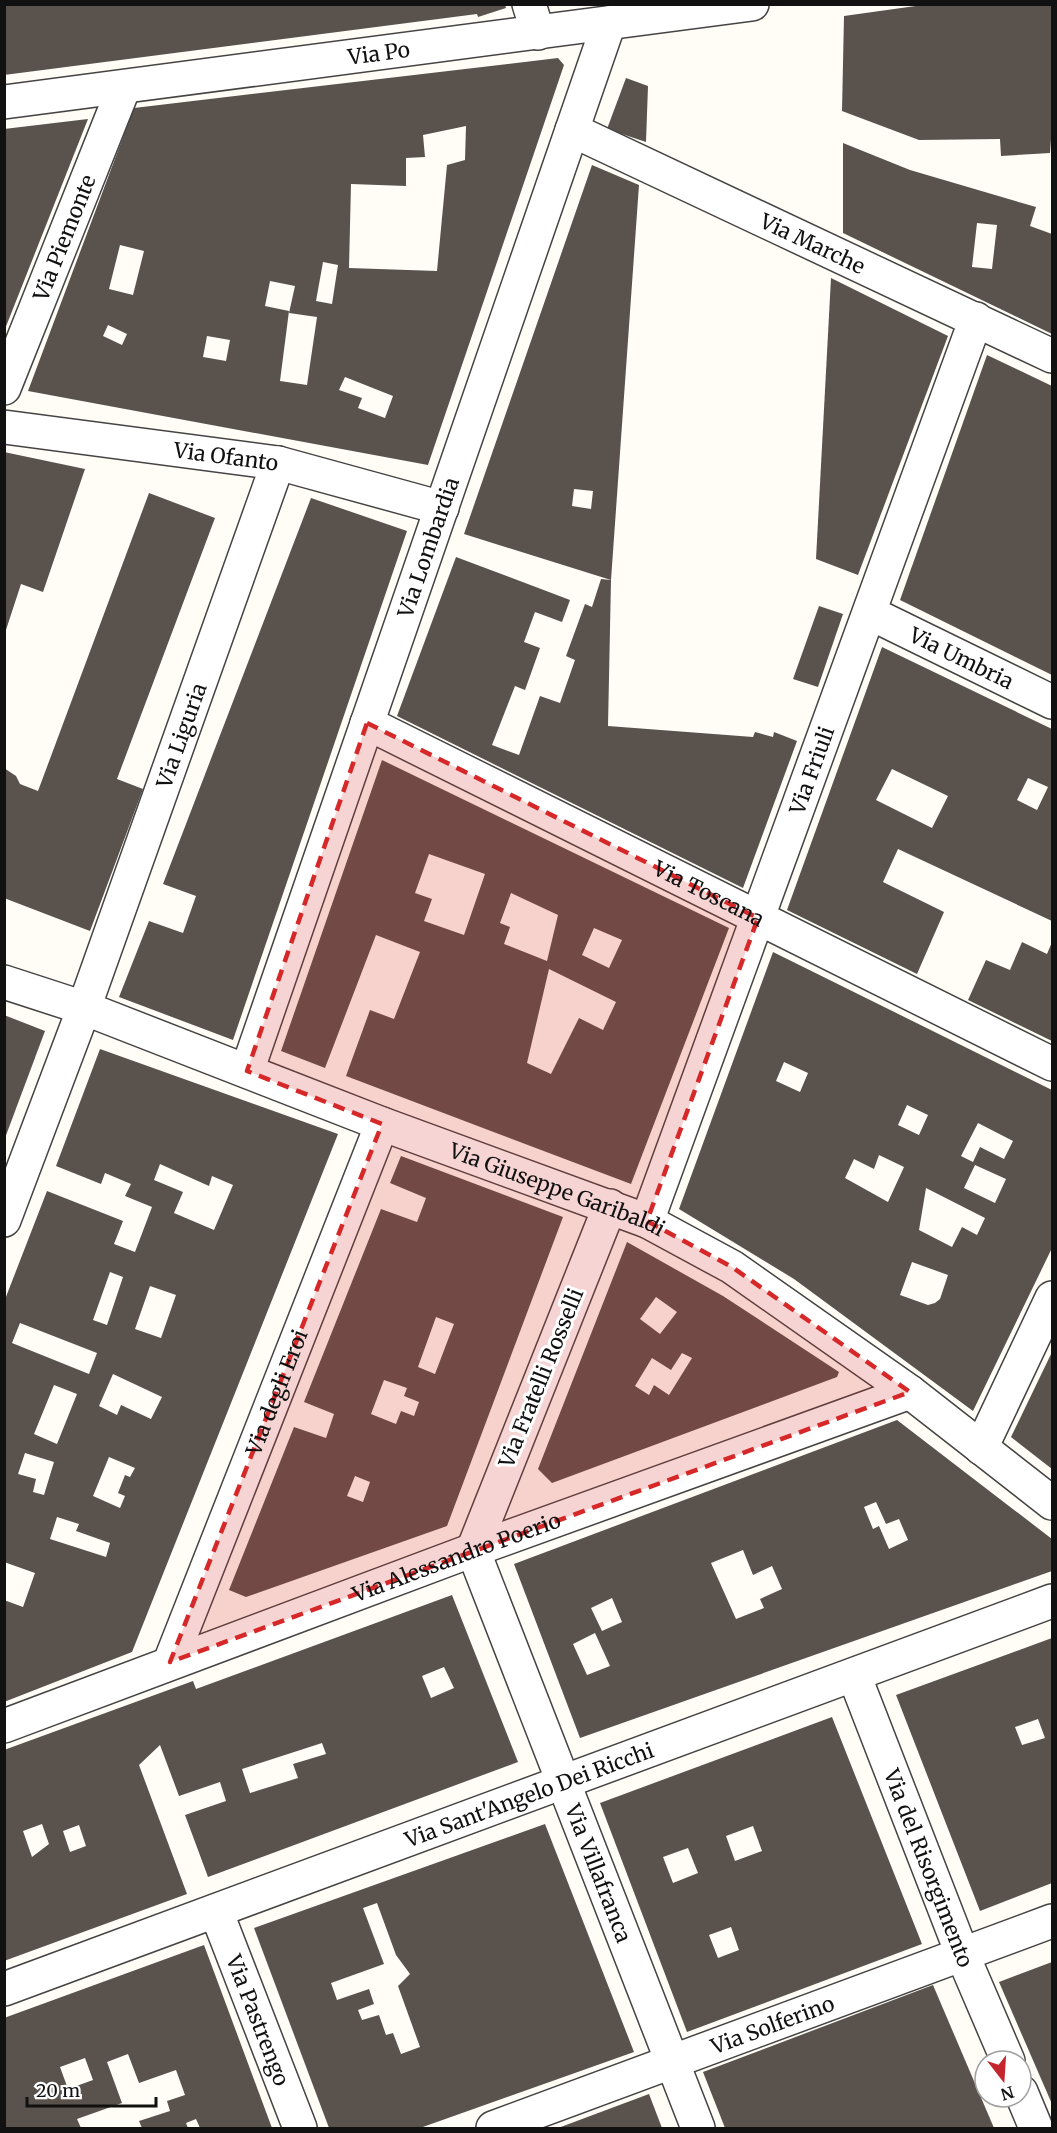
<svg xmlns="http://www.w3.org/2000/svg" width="1057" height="2133" viewBox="0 0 1057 2133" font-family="Merriweather,serif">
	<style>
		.building { fill: #5a524d; fill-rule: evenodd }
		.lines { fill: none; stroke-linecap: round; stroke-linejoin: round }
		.street-casing { stroke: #444; stroke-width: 36 }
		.street { stroke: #fff; stroke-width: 33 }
		.marked { fill: #d62828; fill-opacity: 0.2; stroke: #d62828; stroke-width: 4.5; stroke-dasharray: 12 8; stroke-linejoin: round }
		.labels { text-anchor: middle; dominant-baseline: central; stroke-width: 6; stroke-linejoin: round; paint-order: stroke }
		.street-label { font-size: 21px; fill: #111; stroke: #fff }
	</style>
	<rect width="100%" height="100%" fill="#fffdf5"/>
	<!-- building -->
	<g class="building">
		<path d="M4,4h501l1,4 -28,9 -1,-3 -473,61z"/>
		<path d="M930,4h122v121l-2,28 -49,3 -1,-17 -81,1 -77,-29 2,-95z"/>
		<path d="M558,58l6,7 -136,400 -400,-74 106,-283zM466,126l-1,34 -18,5 -10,106 -88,-3 2,-84 55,2v-28l19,-1 -2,-22zM120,245l24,6 -11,44 -24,-6zM323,262l15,3 -6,39 -16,-3zM270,281l25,5 -6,27 28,4 -10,68 -27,-4 9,-70 -24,-5zM108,325l19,9 -5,11 -19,-9zM207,336l23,4 -4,21 -23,-4zM345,377l48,19 -8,22 -27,-10 4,-10 -23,-8z"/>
		<path d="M626,78l22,8 -2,56 -39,-13z"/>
		<path d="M88,119l-83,210h-1v-200z"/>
		<path d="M843,143l67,27 126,37 -6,19 22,8v100l-209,-101zM977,223l20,2 -5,44 -20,-2z"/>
		<path d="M592,165l47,20 -28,395 -147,-46zM574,489l19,2 -2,18 -19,-3z"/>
		<path d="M831,278l117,58 -90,239 -42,-16z"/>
		<path d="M987,355l65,31v289l-152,-75z"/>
		<path d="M4,452l81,17 -42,123 -22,-8 -16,49z"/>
		<path d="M149,493l66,25 -98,261 26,10 -53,142 -86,-33v-130l12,8 4,8 18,7z"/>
		<path d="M311,498l96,33 -174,509 -114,-43 30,-76 34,12 13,-37 -33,-12z"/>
		<path d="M456,557l114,43 -8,22 -27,-10 -11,30 16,6 -15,42 -10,-4 -23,59 27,10 21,-59 20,7 15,-43 -9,-4 19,-52 7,3 9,-28 10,1 -3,146 145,11 2,-5 18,5 1,-5 23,9 -54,147 -346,-172z"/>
		<path d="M819,606l24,8 -25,73 -25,-8z"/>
		<path d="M882,647l170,82v192l-154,-72 -15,33 61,30 -27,62 -130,-64zM892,769l56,27 -16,32 -56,-28zM1028,778l20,9 -11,23 -20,-10z"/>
		<path d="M382,760l347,168 -98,256 -285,-108 24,-66 24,9 26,-67 -44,-17 -51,133 -44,-17zM429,854l56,20 -21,61 -40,-14 8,-22 -17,-6zM511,893l47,22 -11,46 -43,-17 6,-17 -10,-4zM594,928l28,12 -13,28 -27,-13zM549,969l67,33 -13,28 -24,-12 -28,56 -24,-11z"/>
		<path d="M1022,942l25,12 5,-12v99l-84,-41 18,-40 24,10z"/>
		<path d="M773,952l279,138v158l-79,163 -179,-132 -115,-70zM784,1062l24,11 -8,19 -24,-11zM907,1105l21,10 -9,20 -21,-10zM978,1123l35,18 -9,18 -24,-12 -7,15 -12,-6zM879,1155l25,12 -16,35 -43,-24 9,-19 20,10zM975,1165l31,14 -11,24 -31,-15zM926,1188l59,30 -8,17 -15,-8 -10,20 -33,-17zM912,1262l36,13 -8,24 -5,4 -7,2 -28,-10z"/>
		<path d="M4,1015l41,16 -40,107h-1z"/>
		<path d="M100,1049l238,85 -206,518 -128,50v-102l19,7 12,-34 -31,-11v-260l43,-111 76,30 -9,23 21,8 17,-45 -27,-11 6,-12 -26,-11 -4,11 -45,-18zM160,1164l49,22 3,-10 21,9 -19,45 -40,-17 9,-21 -29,-12zM110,1272l13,5 -16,48 -14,-5zM150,1286l26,9 -15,43 -26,-9zM20,1323l77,30 -8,21 -77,-31zM113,1374l49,23 -11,22 -30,-14 -4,10 -18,-9zM54,1385l23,9 -20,50 -23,-10zM25,1453l29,9 -10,33 -11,-3 3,-13 -18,-5zM109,1457l26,11 -5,9 -5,-2 -7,18 7,3 -5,12 -27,-12zM57,1517l22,7 -3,7 34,12 -4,14 -56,-18z"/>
		<path d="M401,1156l162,61 -116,309 -201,71 -17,-7 65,-163 32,11 8,-24 -30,-12 77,-193 36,13 9,-24 -36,-15zM436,1317l18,7 -19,50 -17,-7zM384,1380l23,8 -3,8 15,6 -5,14 -13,-5 -5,13 -25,-10zM355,1476l15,6 -7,20 -16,-6z"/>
		<path d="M627,1242l96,54 116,76 -2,5 -285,106 -14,-14zM656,1297l21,15 -17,22 -20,-15zM682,1353l10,5 -23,37 -15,-10 -5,10 -14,-9 17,-28 19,12z"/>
		<path d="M1052,1352v117l-41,-32z"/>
		<path d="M897,1420l155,119v32l-472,167 -66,-174zM876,1502l10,22 13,-5 9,21 -19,9 -10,-23 -6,3 -9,-22zM743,1550l10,25 19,-9 10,23 -22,10 4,9 -28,11 -25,-56zM612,1598l10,24 -20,9 -11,-23zM595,1633l15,33 -23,9 -14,-31z"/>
		<path d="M452,1595l66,167 -310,115 -23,-62 41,-14 -6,-19 -41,14 -19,-51 -21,20 48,129 -183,67v-211l189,-69 3,8zM444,1667l10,21 -23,10 -9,-22zM322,1743l4,11 -33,10 5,14 -48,15 -8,-24zM42,1824l7,20 -17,13 -9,-26zM79,1825l7,21 -16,6 -7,-21z"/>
		<path d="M1052,1638v245l-72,28 -84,-216zM1038,1719l7,19 -23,7 -7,-18z"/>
		<path d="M832,1717l90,227 -235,88 -87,-229zM753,1826l9,25 -27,10 -9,-25zM688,1848l10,25 -25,10 -10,-26zM731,1927l8,23 -21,8 -9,-23z"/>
		<path d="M545,1824l89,228 -214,76h-91l-75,-200zM377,1903l19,52 14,19 -12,12 22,61 -19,7 -8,-21 -7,2 -7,-20 -17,5 -4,-10 16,-6 -5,-15 -32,11 -6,-17 53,-19 -21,-56z"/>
		<path d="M204,1945l68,183h-72l-4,-9 -10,4 2,5h-46l-3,-7 31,-10 -3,-10 18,-6 -9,-25 -37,13 -11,-29 -21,8 15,41 -45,16 4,9h-77v-110zM85,2058l8,22 -25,9 -8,-22z"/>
		<path d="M1052,1962v142l-53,-122z"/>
		<path d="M933,1985l61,143h-269l-22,-56z"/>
		<path d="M649,2094l13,34h-104z"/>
	</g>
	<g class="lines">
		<!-- street casing -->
		<g class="street-casing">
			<g id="street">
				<path d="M529,4l9,29"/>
				<path id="s1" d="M4,102l748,-98"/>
				<path id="s2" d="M572,130l480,226"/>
				<path id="s3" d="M4,388l120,-301"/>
				<path id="s4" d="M4,427l274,36 164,45"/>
				<path id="s5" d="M870,613l182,89"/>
				<path id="s6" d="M367,723l685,341"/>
				<path id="s7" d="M4,982l80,26 298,116 265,97 85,46 178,125 142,111"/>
				<path id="s8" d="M247,1071l362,-1048"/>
				<path id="s9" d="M610,1206l-137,344 225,578"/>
				<path id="s10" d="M4,1220l80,-212 194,-545"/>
				<path id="s11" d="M647,1221l329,-902"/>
				<path d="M981,1448l71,-150"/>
				<path id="s12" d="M170,1662l212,-538"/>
				<path id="s13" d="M854,1675l109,281 45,105"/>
				<path id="s14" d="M4,1726l469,-176 437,-158"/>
				<path id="s15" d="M216,1911l84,217"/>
				<path id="s16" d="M4,1989l1048,-388"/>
				<path d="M1021,2092l15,36"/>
				<path id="s17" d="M493,2128l559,-207"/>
			</g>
		</g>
		<!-- street -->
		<use href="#street" class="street"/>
	</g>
	<!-- marked area -->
	<path class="marked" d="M367,723l391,195 -111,303 85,46 178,125 -740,270 212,-538 -135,-53z"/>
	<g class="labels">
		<!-- street labels -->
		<g class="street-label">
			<text stroke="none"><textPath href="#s1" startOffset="378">Via Po</textPath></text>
			<text stroke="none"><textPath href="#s3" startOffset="162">Via Piemonte</textPath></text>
			<text stroke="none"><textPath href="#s2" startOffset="266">Via Marche</textPath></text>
			<text stroke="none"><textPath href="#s4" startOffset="224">Via Ofanto</textPath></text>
			<text stroke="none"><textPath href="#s8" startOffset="554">Via Lombardia</textPath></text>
			<text stroke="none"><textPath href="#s5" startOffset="102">Via Umbria</textPath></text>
			<text stroke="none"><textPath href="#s10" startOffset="516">Via Liguria</textPath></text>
			<text stroke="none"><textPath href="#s11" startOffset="480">Via Friuli</textPath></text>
			<text stroke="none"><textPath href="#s6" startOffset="382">Via Toscana</textPath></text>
			<text stroke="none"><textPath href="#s7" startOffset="591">Via Giuseppe Garibaldi</textPath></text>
			<text transform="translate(541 1378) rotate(-68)">Via Fratelli Rosselli</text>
			<text stroke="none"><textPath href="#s12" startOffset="290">Via degli Eroi</textPath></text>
			<text stroke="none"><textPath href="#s14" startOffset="483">Via Alessandro Poerio</textPath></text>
			<text stroke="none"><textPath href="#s16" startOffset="560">Via Sant'Angelo Dei Ricchi</textPath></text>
			<text stroke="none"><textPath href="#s13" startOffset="207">Via del Risorgimento</textPath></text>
			<text stroke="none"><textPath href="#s9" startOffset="717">Via Villafranca</textPath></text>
			<text stroke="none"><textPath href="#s15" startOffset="117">Via Pastrengo</textPath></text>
			<text stroke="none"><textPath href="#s17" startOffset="298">Via Solferino</textPath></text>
		</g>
	</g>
	<!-- border -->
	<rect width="1057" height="2133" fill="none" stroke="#111111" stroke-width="12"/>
	<!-- north arrow -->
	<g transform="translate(1003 2079) rotate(163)"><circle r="28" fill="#ffffff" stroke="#a0a0a0" stroke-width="1.5"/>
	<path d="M0-4.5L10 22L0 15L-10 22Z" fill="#c4262e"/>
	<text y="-9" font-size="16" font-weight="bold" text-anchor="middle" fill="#111111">N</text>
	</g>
	<!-- scale -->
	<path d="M27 2097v9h129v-9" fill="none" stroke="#111111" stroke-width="3"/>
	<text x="36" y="2097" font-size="18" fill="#111111" stroke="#ffffff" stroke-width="4.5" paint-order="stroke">20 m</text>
</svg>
